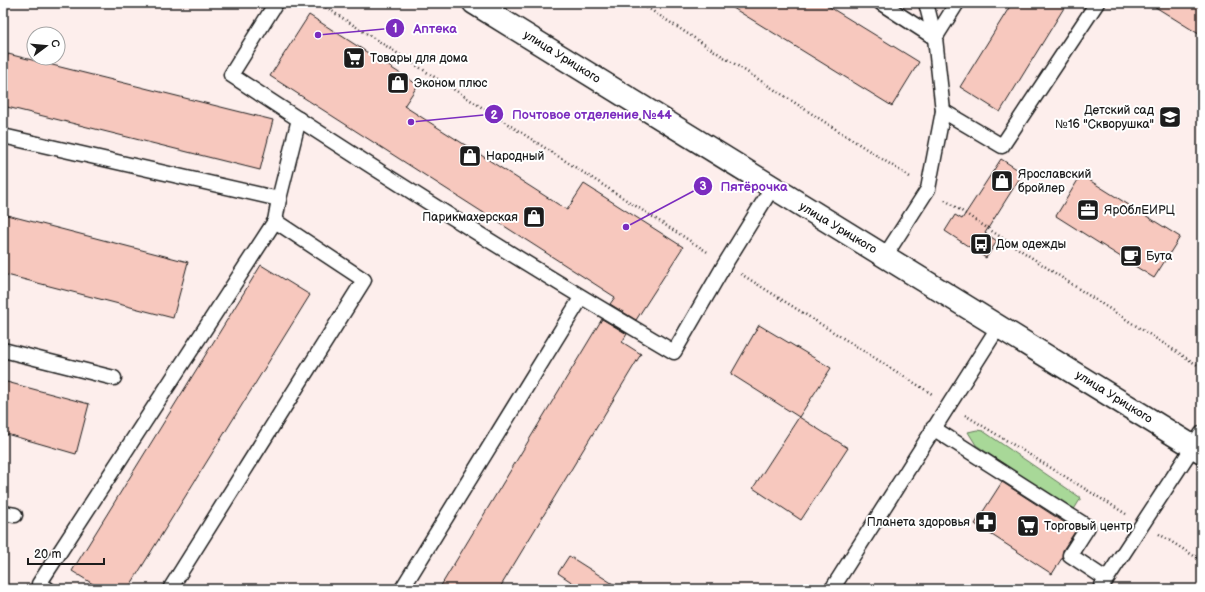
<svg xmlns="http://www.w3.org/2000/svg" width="1205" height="592" viewBox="0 0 1205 592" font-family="'Balsamiq Sans',sans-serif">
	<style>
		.green { fill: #a8d898; stroke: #627a5a }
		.building { fill: #f7c8be; stroke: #1c1c1c }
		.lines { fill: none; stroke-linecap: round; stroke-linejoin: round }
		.service-casing { stroke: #1c1c1c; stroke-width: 17 }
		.tertiary-casing { stroke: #1c1c1c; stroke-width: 25 }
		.path { stroke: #1c1c1c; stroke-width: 2.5; stroke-dasharray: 1 3; stroke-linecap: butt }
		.service { stroke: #fff; stroke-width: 14 }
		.tertiary { stroke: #fff; stroke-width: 22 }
		.labels { text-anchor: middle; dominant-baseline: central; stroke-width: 4; stroke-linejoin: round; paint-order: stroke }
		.street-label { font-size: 12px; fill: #1c1c1c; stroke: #fff }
		.poi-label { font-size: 12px; fill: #1c1c1c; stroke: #fff; text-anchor: start }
		.leader { fill: none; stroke: #7b2cbf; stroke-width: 1.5 }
		.callout-dot { fill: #7b2cbf; stroke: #fff; stroke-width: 1.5 }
		.mark-label { font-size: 12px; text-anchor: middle; font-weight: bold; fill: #fff }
		.callout-label { font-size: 13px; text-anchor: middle; font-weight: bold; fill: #7b2cbf; stroke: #fff; stroke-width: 4; stroke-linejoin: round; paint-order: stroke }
	</style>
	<rect width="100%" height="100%" fill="#fdeeec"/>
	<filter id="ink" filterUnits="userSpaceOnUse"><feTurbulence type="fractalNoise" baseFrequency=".025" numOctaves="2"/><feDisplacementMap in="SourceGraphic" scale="8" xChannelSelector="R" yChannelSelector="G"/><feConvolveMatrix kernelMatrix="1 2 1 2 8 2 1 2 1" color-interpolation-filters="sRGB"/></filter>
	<g filter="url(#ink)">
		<!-- green -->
		<path class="green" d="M977,430l6,1 98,67 -8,13 -97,-66 -8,-13z"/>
		<!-- building -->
		<g class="building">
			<path d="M725,3h98l96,59 -27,44z"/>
			<path d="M1012,3h55l-67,109 -40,-25z"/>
			<path d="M1149,3h53v33z"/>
			<path d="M309,15l109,70 -14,21 163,104 17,-26 99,63 -47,73 -26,-16 5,-7 -345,-221z"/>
			<path d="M8,54l265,66 -13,50 -257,-64v-34z"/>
			<path d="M1001,159l22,14 -38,60 12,8 -11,17 -41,-27 10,-16 7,4z"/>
			<path d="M1081,175l99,62 -26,41 -98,-62z"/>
			<path d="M3,214l185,48 -15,56 -170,-44z"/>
			<path d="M261,265l49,30 -182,294h-27l-29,-18z"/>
			<path d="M602,319l25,15 -5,8 19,12 -142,235h-60z"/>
			<path d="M759,325l72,43 -32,49 -68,-43z"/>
			<path d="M3,381l86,23 -13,50 -73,-21z"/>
			<path d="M799,417l49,31 -47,72 -48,-32z"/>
			<path d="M1002,482l74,48 -13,20 -1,8 -10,16 -77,-50z"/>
			<path d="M569,556l52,33h-39l-24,-16z"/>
		</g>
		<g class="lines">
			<!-- service casing -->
			<g class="service-casing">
				<g id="service">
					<path d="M276,3l-45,72c146,96 293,189 443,277l51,-88 47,-76"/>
					<path d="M881,3l54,35 -9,-35"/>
					<path d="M943,111l59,35 95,-143"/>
					<path d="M3,136l276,63 20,-80"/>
					<path d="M885,256l43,-67 15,-78 -8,-73 22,-35"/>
					<path d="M3,350l111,28"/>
					<path d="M933,428l155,99 -18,28 36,24"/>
					<path d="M3,513l12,2"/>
					<path d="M48,589l-9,-5 236,-363"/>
					<path d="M170,589l194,-309 -89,-59 4,-22"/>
					<path d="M402,589l179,-291"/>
					<path d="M832,589l167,-263"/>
					<path d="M1100,589l102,-156"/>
				</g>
			</g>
			<!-- tertiary casing -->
			<g class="tertiary-casing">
				<path id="tertiary" d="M474,3l728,449"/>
			</g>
			<!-- path -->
			<g class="path">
				<path d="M319,3l390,250"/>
				<path d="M640,3l270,174"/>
				<path d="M945,200l143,95 114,73"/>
				<path d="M741,274l191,120"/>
				<path d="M965,415l161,99"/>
				<path d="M1159,534l43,27"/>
			</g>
			<!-- service -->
			<use href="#service" class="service"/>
			<!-- tertiary -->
			<use href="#tertiary" class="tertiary"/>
		</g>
	</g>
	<!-- icons -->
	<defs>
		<g id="supermarket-square" transform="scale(1.15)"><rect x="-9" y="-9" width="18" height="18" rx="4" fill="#1c1c1c" stroke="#fff"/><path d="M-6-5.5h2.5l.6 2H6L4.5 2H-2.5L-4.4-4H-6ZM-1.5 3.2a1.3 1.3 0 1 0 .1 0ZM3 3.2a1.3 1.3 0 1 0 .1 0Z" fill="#fff"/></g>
		<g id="shop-square" transform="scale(1.15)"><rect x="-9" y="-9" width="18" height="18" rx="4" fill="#1c1c1c" stroke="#fff"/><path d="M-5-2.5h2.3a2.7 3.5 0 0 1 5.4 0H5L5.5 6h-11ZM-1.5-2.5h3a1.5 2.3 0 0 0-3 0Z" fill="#fff"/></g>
		<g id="school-square" transform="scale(1.15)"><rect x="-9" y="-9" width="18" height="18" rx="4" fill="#1c1c1c" stroke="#fff"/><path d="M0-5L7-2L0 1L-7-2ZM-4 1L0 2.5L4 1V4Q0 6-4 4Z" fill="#fff"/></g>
		<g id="office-square" transform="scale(1.15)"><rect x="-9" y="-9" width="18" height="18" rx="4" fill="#1c1c1c" stroke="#fff"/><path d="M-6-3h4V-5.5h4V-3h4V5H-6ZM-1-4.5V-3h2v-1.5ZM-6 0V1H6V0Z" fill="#fff"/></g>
		<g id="bus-square" transform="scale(1.15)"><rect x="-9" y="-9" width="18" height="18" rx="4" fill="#1c1c1c" stroke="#fff"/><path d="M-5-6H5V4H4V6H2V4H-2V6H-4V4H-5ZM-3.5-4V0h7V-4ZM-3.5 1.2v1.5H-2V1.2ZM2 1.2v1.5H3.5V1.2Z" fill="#fff"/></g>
		<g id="cafe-square" transform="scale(1.15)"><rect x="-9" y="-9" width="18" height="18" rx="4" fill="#1c1c1c" stroke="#fff"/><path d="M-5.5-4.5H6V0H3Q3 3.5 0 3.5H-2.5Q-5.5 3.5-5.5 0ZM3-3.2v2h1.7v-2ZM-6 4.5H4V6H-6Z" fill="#fff"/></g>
		<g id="pharmacy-square" transform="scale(1.15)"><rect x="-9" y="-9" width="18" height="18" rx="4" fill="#1c1c1c" stroke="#fff"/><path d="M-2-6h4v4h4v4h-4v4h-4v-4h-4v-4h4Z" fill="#fff"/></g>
	</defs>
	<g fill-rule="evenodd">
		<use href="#supermarket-square" x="354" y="58"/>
		<use href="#shop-square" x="398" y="83"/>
		<use href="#school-square" x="1170" y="117"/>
		<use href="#shop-square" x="470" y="156"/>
		<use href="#shop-square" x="1002" y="181"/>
		<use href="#office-square" x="1088" y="210"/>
		<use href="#shop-square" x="534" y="217"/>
		<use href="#bus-square" x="981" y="244"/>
		<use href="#cafe-square" x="1131" y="256"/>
		<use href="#pharmacy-square" x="986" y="522"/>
		<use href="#supermarket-square" x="1028" y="526"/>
	</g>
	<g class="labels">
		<!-- street labels -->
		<g class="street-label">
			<text transform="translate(562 57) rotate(32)">улица Урицкого</text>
			<text transform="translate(838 228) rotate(31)">улица Урицкого</text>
			<text transform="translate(1114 397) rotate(32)">улица Урицкого</text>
		</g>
		<!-- poi labels -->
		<g class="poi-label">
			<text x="370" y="58">Товары для дома</text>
			<text x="414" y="83">Эконом плюс</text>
			<text x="1154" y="110" text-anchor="end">Детский сад<tspan x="1154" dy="14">№16 "Скворушка"</tspan></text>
			<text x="486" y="156">Народный</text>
			<text x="1018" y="174">Ярославский<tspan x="1018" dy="14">бройлер</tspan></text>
			<text x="1104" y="210">ЯрОблЕИРЦ</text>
			<text x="518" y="217" text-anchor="end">Парикмахерская</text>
			<text x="996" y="244">Дом одежды</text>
			<text x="1146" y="256">Бута</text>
			<text x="970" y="522" text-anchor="end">Планета здоровья</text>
			<text x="1044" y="526">Торговый центр</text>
		</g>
	</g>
	<!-- callouts -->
	<path class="leader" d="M318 35L395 28M411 122L494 114M626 227L703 186"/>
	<g class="callout-dot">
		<circle cx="318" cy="35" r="4"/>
		<circle cx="411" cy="122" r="4"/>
		<circle cx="626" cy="227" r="4"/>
		<circle cx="395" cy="28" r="10"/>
		<circle cx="494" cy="114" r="10"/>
		<circle cx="703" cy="186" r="10"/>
	</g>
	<g class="mark-label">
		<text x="395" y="32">1</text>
		<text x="494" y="119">2</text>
		<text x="703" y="190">3</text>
	</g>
	<g class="callout-label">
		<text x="435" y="33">Аптека</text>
		<text x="592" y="119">Почтовое отделение №44</text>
		<text x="754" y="191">Пятёрочка</text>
	</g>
	<!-- margin -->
	<rect width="1205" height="592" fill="none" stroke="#fff" stroke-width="16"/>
	<rect x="8" y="8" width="1189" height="576" fill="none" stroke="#1c1c1c" stroke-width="1.5" filter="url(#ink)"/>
	<!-- north arrow -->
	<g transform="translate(46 46) rotate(74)"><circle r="19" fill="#ffffff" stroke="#a4a4a4"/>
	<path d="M0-3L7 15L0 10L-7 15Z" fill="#1c1c1c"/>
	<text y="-6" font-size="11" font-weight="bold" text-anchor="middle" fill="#1c1c1c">С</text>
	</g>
	<!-- scale -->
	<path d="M28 558v6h76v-6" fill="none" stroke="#1c1c1c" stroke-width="2"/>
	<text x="34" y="558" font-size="12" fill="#1c1c1c" stroke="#ffffff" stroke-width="3" paint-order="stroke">20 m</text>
</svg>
